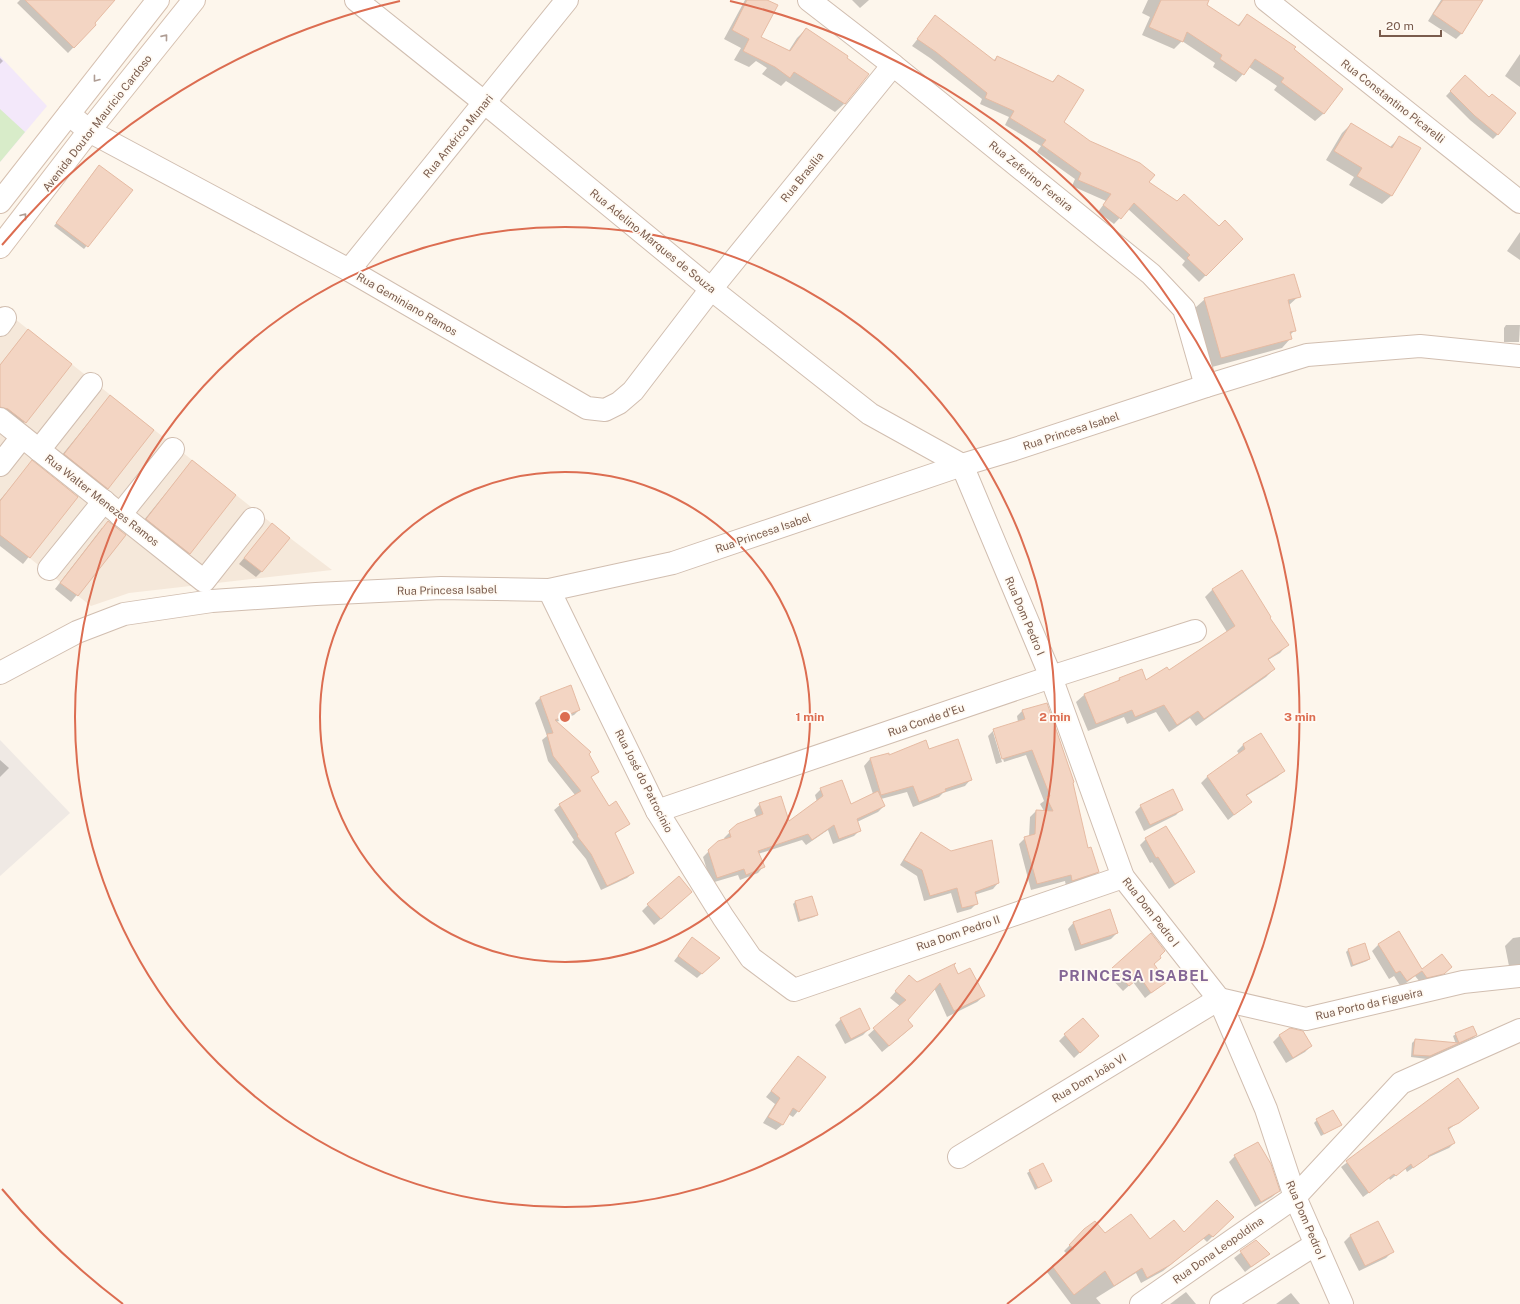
<svg xmlns="http://www.w3.org/2000/svg" width="1520" height="1304" viewBox="0 0 1520 1304" font-family="'Public Sans',sans-serif">
	<style>
		.residential { fill: #f5e8da }
		.industrial { fill: #efe9e4 }
		.education { fill: #f3e8fa }
		.green { fill: #d8ecc9 }
		.shadow { fill: #0003 }
		.building { fill: #f3d5c3; stroke: #e6bba3 }
		.lines { fill: none; stroke-linecap: round; stroke-linejoin: round }
		.street-casing { stroke: #d1beb0; stroke-width: 24 }
		.secondary-casing { stroke: #d6c0b0; stroke-width: 24 }
		.street { stroke: #fff; stroke-width: 22 }
		.secondary { stroke: #fff; stroke-width: 22 }
		.oneway { stroke: #af9d94 }
		.ring { fill: none; stroke: #dc6d51; stroke-width: 2 }
		.labels { text-anchor: middle; dominant-baseline: central; stroke-width: 3.5; stroke-linejoin: round; paint-order: stroke }
		.street-label { font-size: 11px; fill: #7a5c4d; stroke: #fffaf3 }
		.district-label { font-size: 15px; font-weight: bold; letter-spacing: 1px; fill: #846695; stroke: #fffaf3 }
		.centre { fill: #dc6d51; stroke: #fffaf3; stroke-width: 2 }
		.ring-label { font-size: 12px; text-anchor: middle; font-weight: bold; fill: #dc6d51; stroke: #fffaf3; stroke-width: 3.5; stroke-linejoin: round; paint-order: stroke }
	</style>
	<rect width="100%" height="100%" fill="#fdf6ec"/>
	<!-- residential -->
	<path class="residential" d="M0,307l290,231 42,32 -203,23 -38,13 -91,-71z"/>
	<!-- industrial -->
	<path class="industrial" d="M0,740l70,73 -70,63z"/>
	<!-- education -->
	<path class="education" d="M0,56l47,50 -47,56z"/>
	<!-- green -->
	<path class="green" d="M0,109l25,23 -25,30z"/>
	<!-- shadow -->
	<g class="shadow">
		<path d="M20,0h93l-20,24 2,1 -27,28 -51,-50z"/>
		<path d="M745,0h20l-5,37 28,15 9,-14 9,-9 38,75 -9,8 -49,-31 -5,5 -19,-12 5,-6 -11,-7 -7,6 -15,-7 7,-12 -17,-9z"/>
		<path d="M852,0h17l-9,8z"/>
		<path d="M1148,0h60l-2,6 31,20 10,-10 95,73 -19,25 -8,7 -41,-31 3,-4 -28,-19 -13,15 -23,-15 2,-4 -33,-22 -8,8 -32,-14 8,-18 -8,-4z"/>
		<path d="M1441,0h41l-20,33 -6,6 -28,-18z"/>
		<path d="M935,17l58,44 4,-4 54,26 7,-7 5,47 114,79 65,37 -43,43 -17,-17 3,-4 -57,-52 -14,15 -16,-12 8,-11 -34,-15 3,-7 -38,-27 4,-6 -36,-21 4,-8 -29,-13 2,-5 -52,-41 -18,-12z"/>
		<path d="M1520,54v33l-15,-11z"/>
		<path d="M0,58l3,3 -3,3z"/>
		<path d="M1460,81l29,17 9,36 -5,5 -23,-19 -24,-24z"/>
		<path d="M1351,124l38,24 11,-11 20,12 -29,47 -9,8 -33,-19 5,-8 -28,-17 16,-27z"/>
		<path d="M96,169l36,21 -48,59 -30,-23z"/>
		<path d="M1520,232v28l-13,-9z"/>
		<path d="M1299,296l-11,10 7,24 -5,5 1,3 -9,10 -70,19 -17,-59 10,-9z"/>
		<path d="M1506,325h14l-1,17h-15v-14z"/>
		<path d="M22,337l48,28 -51,64 -19,-15v-49z"/>
		<path d="M110,396l-3,92 -6,6 -43,-34z"/>
		<path d="M192,461l-3,92 -6,6 -43,-34z"/>
		<path d="M32,462l45,35 -54,67 -23,-18v-46z"/>
		<path d="M272,525l-10,46 -6,6 -17,-13z"/>
		<path d="M102,528l23,8 -54,66 -16,-13z"/>
		<path d="M1213,589l74,56 -7,8 -12,7 6,9 -8,8 -70,49 -6,-8 -21,14 -13,-20 -29,12 -3,-7 -36,14 -12,-29 8,-7 33,-13 2,-3 22,-9 5,12 23,-10 58,-40 -22,-35z"/>
		<path d="M570,687l9,23 -5,5 -18,7 31,32 11,17 -8,7 19,29 20,17 -15,10 19,39 -6,5 -26,12 -15,-31 -14,-17 2,-2 -20,-30 6,-5 15,-10 -27,-34 -6,-21 5,-4 -12,-33 5,-5z"/>
		<path d="M1023,710l49,73 15,67 11,22 -6,6 -26,8 -1,-5 -34,9 -12,-46 6,-6 4,-1 1,-20 6,-6h8l-4,-7 4,-3 -18,-46 -22,7 -9,-30h-2l9,30 -6,2 -8,-28 6,-6 24,-8 -1,-6z"/>
		<path d="M1261,734l23,37 -7,6 -31,19 4,6 -22,18 -27,-37 6,-6 32,-23 -2,-3 6,-6z"/>
		<path d="M929,750l42,29 -6,7 -22,7 -4,4 -26,10 -6,-15 -26,7 3,7 -6,6 -21,10 3,8 -6,6 -21,8 -5,-14 -22,15 -4,-5 -44,14 5,13 -5,6 -18,7 -2,-5 -27,8 -8,-26 6,-6 16,-11 -1,-2 6,-6 27,-14 -3,-8 6,-6 29,18 28,-20 -2,-7 6,-6 29,16 23,-11 -9,-28 6,-7 18,-5v2z"/>
		<path d="M0,760l9,8 -9,9z"/>
		<path d="M1141,806l41,3 -6,6 -32,16 -9,-19z"/>
		<path d="M921,833l77,50 -5,6 -19,6 3,8 -6,6 -14,4 -6,-20 -27,8 -7,-25 -17,-11 16,-26z"/>
		<path d="M1146,839l48,32 -7,6 -18,12 -17,-27 -2,1 -10,-18z"/>
		<path d="M685,898l-31,27 -12,-14 6,-6z"/>
		<path d="M795,902l22,13 -3,2 -16,5 -5,-18z"/>
		<path d="M1074,922l43,11 -6,6 -36,12 -7,-22z"/>
		<path d="M1399,933l23,37 29,-3 -14,12 -16,4 -6,-7 -14,11 -7,-11 -5,3 -17,-28 6,-6z"/>
		<path d="M1520,937v35l-10,-1 -5,-25 8,-8z"/>
		<path d="M692,938l22,24 -17,16 -23,-17z"/>
		<path d="M1348,950l21,9 -2,2 -16,6 -5,-15z"/>
		<path d="M1153,964l12,18 -20,16 -12,-16 -10,9 -16,-17 6,-6z"/>
		<path d="M958,975l26,21 -7,6 -30,15 -13,-29 -27,32 -1,12 -24,20 -14,-17 32,-29 -10,-8 19,-22 8,7z"/>
		<path d="M841,1019l28,10 -6,6 -18,9 -10,-19z"/>
		<path d="M1291,1029l20,17 -6,6 -19,11 -13,-21 6,-6z"/>
		<path d="M1456,1034l20,1 -3,3 -46,21 -16,-2 1,-14 3,-3 41,4 -3,-8z"/>
		<path d="M1065,1035l26,7 -17,16 -15,-17z"/>
		<path d="M798,1058v53l-5,6 -5,-3 -6,11 -6,5 -13,-7 12,-19 -9,-7z"/>
		<path d="M1458,1079l20,29 -30,22 6,13 -5,5 -22,10 -20,14 -2,-4 -15,12 -1,-2 -26,19 -22,-30z"/>
		<path d="M1317,1120l23,5 -19,11 -7,-13z"/>
		<path d="M1235,1156l44,35 -7,6 -17,10 -26,-45z"/>
		<path d="M1030,1171l20,10 -15,9 -8,-17z"/>
		<path d="M1232,1217l-25,25 -4,-4 -40,33 -22,12 -5,-10 -40,25 5,6h-30l-24,-32 21,-17 -4,-4 21,-21 20,4 44,7 35,-7z"/>
		<path d="M1350,1236l42,16 -6,6 -27,13 -15,-29z"/>
		<path d="M1256,1241l12,13 -23,18 -11,-14z"/>
		<path d="M1186,1292l10,12h-26z"/>
		<path d="M1291,1293l9,11h-24z"/>
	</g>
	<!-- building -->
	<g class="building">
		<path d="M25,0h90l-20,23 1,2 -22,23z"/>
		<path d="M747,0h20l11,5 -17,32 29,14 16,-23 42,28 -1,2 22,16 -24,30 -51,-32 -4,6 -15,-11 -32,-16 6,-12 -17,-9z"/>
		<path d="M1161,0h48l-2,5 32,21 8,-12 49,33 -2,2 49,40 -19,25 -43,-32 3,-4 -29,-19 -11,16 -24,-16 2,-4 -35,-23 -4,10 -34,-15z"/>
		<path d="M1443,0h40l-21,34 -29,-20z"/>
		<path d="M935,15l60,46 2,-5 56,26 5,-7 26,15 -20,32 26,19 50,22 15,12 -6,7 28,19 7,-7 35,32 6,-6 18,19 -37,37 -19,-18 3,-3 -56,-52 -13,16 -18,-14 8,-11 -33,-14 3,-7 -39,-28 4,-5 -36,-22 4,-7 -29,-13 2,-5 -51,-41 -19,-13z"/>
		<path d="M1465,75l24,22 3,-3 24,19 -18,22 -23,-19 -25,-25z"/>
		<path d="M1351,123l41,25 7,-12 22,12 -29,48 -35,-20 5,-8 -28,-17z"/>
		<path d="M99,165l34,25 -45,57 -32,-24z"/>
		<path d="M1294,274l7,23 -13,3 8,31 -6,1 2,7 -71,19 -17,-60z"/>
		<path d="M28,329l44,35 -46,59 -18,-14 -8,-2v-42z"/>
		<path d="M110,395l44,35 -46,59 -44,-35z"/>
		<path d="M32,460l46,37 -48,61 -30,-23v-34z"/>
		<path d="M192,460l44,35 -46,59 -44,-35z"/>
		<path d="M108,521l18,14 -48,61 -18,-13z"/>
		<path d="M272,523l18,15 -28,34 -18,-14z"/>
		<path d="M1242,570l29,47 -1,1 19,27 -21,14 7,10 -71,50 -6,-8 -21,14 -13,-20 -29,12 -3,-7 -36,14 -12,-30 36,-14 -1,-2 23,-9 4,11 21,-13 2,3 66,-44 -23,-37z"/>
		<path d="M571,685l9,25 -25,10 36,32 -2,2 10,18 -8,5 18,29 7,-5 14,23 -15,9 19,40 -27,13 -16,-32 -14,-18 1,-1 -19,-31 22,-13 -28,-35 -6,-22 6,-1 -13,-36z"/>
		<path d="M1047,703l27,79 -1,1 15,65 3,-1 8,25 -27,9 -1,-6 -34,9 -13,-47 11,-3 1,-24 17,1 -7,-14 4,-1 -18,-46 -30,9 -9,-30 32,-10 -3,-9z"/>
		<path d="M1261,733l24,38 -39,24 6,7 -18,13 -27,-39 38,-27 -2,-5z"/>
		<path d="M958,739l14,41 -27,9 1,2 -27,11 -6,-16 -32,9 -11,-37 19,-5v2l37,-15 3,9z"/>
		<path d="M842,780l9,24 27,-13 7,15 -28,13 4,12 -22,8 -5,-14 -22,15 -4,-6 -50,17 7,16 -19,8 -2,-6 -27,9 -9,-28 10,-9 13,-4 -2,-6 8,-7 26,-10 -4,-11 22,-7 8,25 34,-25 -3,-8z"/>
		<path d="M1173,789l10,21 -33,15 -10,-20z"/>
		<path d="M1166,826l29,46 -20,12 -17,-27 -2,1 -11,-20z"/>
		<path d="M921,832l30,19 41,-11 7,43 -24,9 3,12 -16,4 -5,-20 -27,8 -8,-26 -18,-10z"/>
		<path d="M679,876l13,16 -31,27 -14,-15z"/>
		<path d="M812,896l6,19 -18,5 -5,-19z"/>
		<path d="M1110,909l8,24 -37,12 -8,-23z"/>
		<path d="M1399,931l23,38 20,-15 10,13 -8,7 -17,4 -5,-7 -15,10 -7,-10 -4,2 -18,-29z"/>
		<path d="M1151,933l14,18 -5,5 1,2 -7,6 13,18 -16,11 -11,-16 -11,9 -17,-18z"/>
		<path d="M692,937l28,21 -18,16 -24,-18z"/>
		<path d="M1365,943l5,16 -17,6 -5,-16z"/>
		<path d="M956,963l-2,2 4,9 12,-6 15,28 -31,15 -14,-28 -32,37 5,6 -24,20 -16,-18 33,-28 -11,-9 14,-16 8,7z"/>
		<path d="M860,1008l10,21 -19,10 -11,-21z"/>
		<path d="M1083,1018l16,18 -19,17 -16,-19z"/>
		<path d="M1473,1026l4,9 -47,21 -17,-1 2,-16 44,4 -4,-10z"/>
		<path d="M1290,1028l13,3 9,15 -19,12 -14,-23z"/>
		<path d="M798,1056l28,21 -27,35 -6,-4 -10,17 -15,-8 12,-19 -9,-7z"/>
		<path d="M1458,1078l21,30 -20,15 -11,5 7,15 -27,13 1,1 -16,11 -2,-4 -15,12 -2,-2 -25,19 -23,-32z"/>
		<path d="M1333,1110l9,15 -18,9 -8,-15z"/>
		<path d="M1258,1142l13,22 9,27 -19,11 -27,-47z"/>
		<path d="M1043,1163l9,18 -14,7 -9,-18z"/>
		<path d="M1217,1200l17,17 -21,20 -4,-3 -39,31 -23,13 -5,-10 -28,18 -9,-15 -31,24 -22,-29 22,-17 -5,-4 15,-16 11,-8 10,12 26,-19 19,25 24,-19 10,12z"/>
		<path d="M1378,1221l16,31 -29,14 -15,-31z"/>
		<path d="M1256,1240l14,14 -19,13 -11,-16z"/>
	</g>
	<g class="lines">
		<!-- street casing -->
		<g class="street-casing">
			<g id="street">
				<path d="M356,0l129,103 226,186 159,125 92,51 89,212 72,200 96,122 47,110 29,88 47,107"/>
				<path d="M809,0l84,65 258,209 33,35 22,77"/>
				<path d="M1266,0l254,202"/>
				<path d="M69,114l20,17 260,139 238,138 18,2 14,-7 14,-12 78,-102 182,-224"/>
				<path d="M349,270l218,-270"/>
				<path d="M0,325l5,-7"/>
				<path d="M0,419l204,162 49,-62"/>
				<path d="M39,450l52,-66"/>
				<path d="M0,465l22,-28"/>
				<path d="M120,515l53,-66"/>
				<path d="M49,569l55,-68"/>
				<path d="M549,590l108,221 66,106 28,41 43,32 329,-113"/>
				<path d="M0,673l77,-41 47,-18 88,-13 104,-7 125,-6 108,2 124,-27 289,-98 50,-15 194,-64 101,-31 113,-9 100,10"/>
				<path d="M657,811l394,-134 144,-46"/>
				<path d="M959,1157l260,-158 87,20 157,-37 57,-6"/>
				<path d="M1141,1304l154,-107 106,-114 119,-53"/>
				<path d="M1221,1304l95,-60"/>
			</g>
		</g>
		<!-- secondary casing -->
		<g class="secondary-casing">
			<g id="secondary">
				<path d="M0,202l158,-202"/>
				<path d="M0,247l89,-116 105,-131"/>
			</g>
		</g>
		<!-- street -->
		<use href="#street" class="street"/>
		<!-- secondary -->
		<use href="#secondary" class="secondary"/>
	</g>
	<!-- one-way arrows -->
	<defs><path id="oneway-chevron" d="M-2-3.5L2.5 0L-2 3.5" fill="none" stroke-width="1.6" stroke-linecap="round" stroke-linejoin="round"/></defs>
	<g class="oneway">
		<use href="#oneway-chevron" transform="translate(165 37) rotate(-51)"/>
		<use href="#oneway-chevron" transform="translate(96 79) rotate(128)"/>
		<use href="#oneway-chevron" transform="translate(24 216) rotate(-52)"/>
	</g>
	<!-- distance rings -->
	<g class="ring">
		<circle cx="565" cy="717" r="245"/>
		<circle cx="565" cy="717" r="490"/>
		<path d="M123 1304A735 735 0 0 1 2 1189M2 245A735 735 0 0 1 400 1M730 1A735 735 0 0 1 1007 1304"/>
	</g>
	<g class="labels">
		<!-- street labels -->
		<g class="street-label">
			<text transform="translate(1393 101) rotate(38)">Rua Constantino Picarelli</text>
			<text transform="translate(97 123) rotate(-52)">Avenida Doutor Maurício Cardoso</text>
			<text transform="translate(458 136) rotate(-51)">Rua Américo Munari</text>
			<text transform="translate(1031 176) rotate(39)">Rua Zeferino Fereira</text>
			<text transform="translate(802 177) rotate(-51)">Rua Brasília</text>
			<text transform="translate(653 241) rotate(39)">Rua Adelino Marques de Souza</text>
			<text transform="translate(407 304) rotate(30)">Rua Geminiano Ramos</text>
			<text transform="translate(1071 431) rotate(-18)">Rua Princesa Isabel</text>
			<text transform="translate(102 500) rotate(38)">Rua Walter Menezes Ramos</text>
			<text transform="translate(763 533) rotate(-19)">Rua Princesa Isabel</text>
			<text transform="translate(447 590) rotate(-1)">Rua Princesa Isabel</text>
			<text transform="translate(1025 616) rotate(67)">Rua Dom Pedro I</text>
			<text transform="translate(926 720) rotate(-19)">Rua Conde d'Eu</text>
			<text transform="translate(644 781) rotate(63)">Rua José do Patrocínio</text>
			<text transform="translate(1151 912) rotate(52)">Rua Dom Pedro I</text>
			<text transform="translate(958 933) rotate(-19)">Rua Dom Pedro II</text>
			<text transform="translate(1369 1004) rotate(-13)">Rua Porto da Figueira</text>
			<text transform="translate(1089 1078) rotate(-31)">Rua Dom João VI</text>
			<text transform="translate(1306 1220) rotate(67)">Rua Dom Pedro I</text>
			<text transform="translate(1218 1250) rotate(-35)">Rua Dona Leopoldina</text>
		</g>
		<!-- district labels -->
		<g class="district-label">
			<text x="1134" y="975">PRINCESA ISABEL</text>
		</g>
	</g>
	<circle cx="565" cy="717" r="6" class="centre"/>
	<g class="ring-label">
		<text x="810" y="721">1 min</text>
		<text x="1055" y="721">2 min</text>
		<text x="1300" y="721">3 min</text>
	</g>
	<!-- scale -->
	<path d="M1380 30v6h61v-6" fill="none" stroke="#7a5c4d" stroke-width="2"/>
	<text x="1386" y="30" font-size="12" fill="#7a5c4d" stroke="#fffaf3" stroke-width="3" paint-order="stroke">20 m</text>
</svg>
